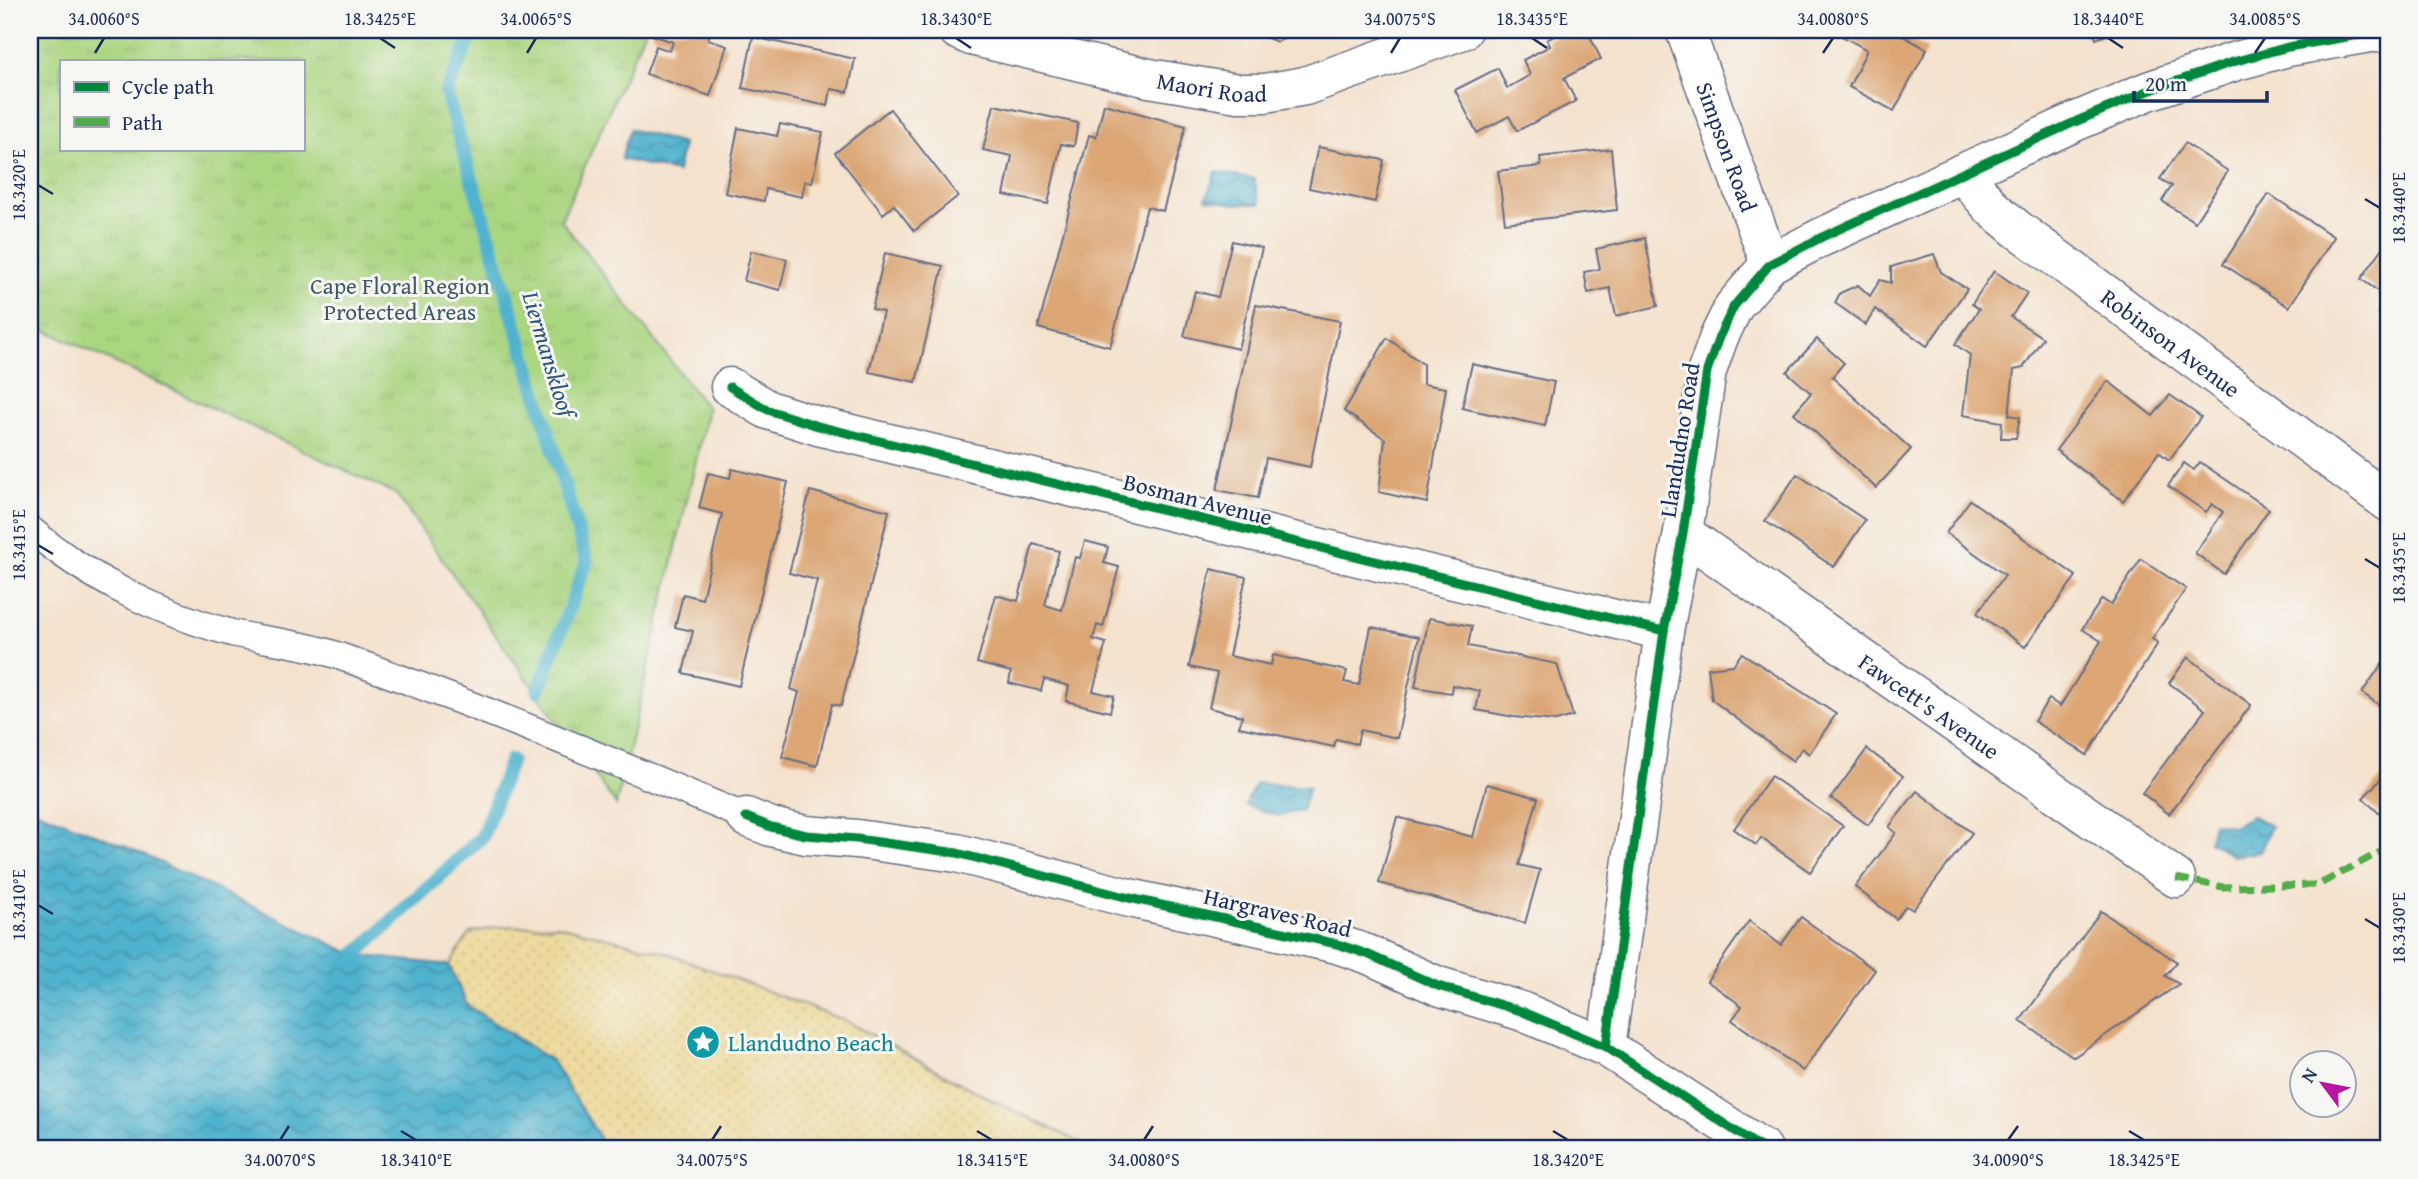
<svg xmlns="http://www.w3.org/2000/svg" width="2418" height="1179" viewBox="0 0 2418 1179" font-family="'Gentium Book Plus',serif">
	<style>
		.sand { fill: url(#sand-dots); stroke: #84847e; stroke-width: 2 }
		.park { fill: url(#park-tufts); stroke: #628270; stroke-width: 2; fill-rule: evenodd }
		.water { fill: url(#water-waves); stroke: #357096; stroke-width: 2 }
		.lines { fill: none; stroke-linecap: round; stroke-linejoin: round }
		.stream { stroke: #4fb2ce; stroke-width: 14 }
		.building { fill: #dca674 }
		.service-casing { stroke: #676e85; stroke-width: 29 }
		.minor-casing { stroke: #676e85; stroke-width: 41 }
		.service { stroke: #fff; stroke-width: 26 }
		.minor { stroke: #fff; stroke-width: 38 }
		.quiet { stroke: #52ab49; stroke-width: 7; stroke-dasharray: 14 7; stroke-linecap: butt }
		.cycleway-casing { stroke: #f6f6f2; stroke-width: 13 }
		.cycleway { stroke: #00873e; stroke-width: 9 }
		.ticks { fill: none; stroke: #1b2f5e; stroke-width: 2.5 }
		.labels { text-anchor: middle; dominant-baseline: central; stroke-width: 6; stroke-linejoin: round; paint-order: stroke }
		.street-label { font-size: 23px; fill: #1b2f5e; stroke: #f6f6f2 }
		.park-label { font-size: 23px; fill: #3f5867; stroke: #f6f6f2 }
		.culture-label { font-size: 23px; fill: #0d838f; stroke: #f6f6f2; text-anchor: start }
		.water-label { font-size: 24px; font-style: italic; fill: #2b5680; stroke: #f6f6f2 }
		.neatline { fill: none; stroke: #1b2f5e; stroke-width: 2.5 }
		.ticks-label { font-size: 18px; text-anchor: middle; fill: #1b2f5e }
	</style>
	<defs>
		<pattern id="sand-dots" width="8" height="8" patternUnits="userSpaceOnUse" patternTransform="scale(1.75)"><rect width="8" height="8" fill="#eeda9e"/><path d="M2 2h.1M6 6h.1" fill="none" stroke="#ccbb8a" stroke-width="1.8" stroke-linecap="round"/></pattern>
		<pattern id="park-tufts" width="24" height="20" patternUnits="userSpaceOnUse" patternTransform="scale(1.75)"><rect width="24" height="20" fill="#aad581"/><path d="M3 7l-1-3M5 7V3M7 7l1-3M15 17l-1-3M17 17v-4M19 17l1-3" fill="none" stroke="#92b772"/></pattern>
		<pattern id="water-waves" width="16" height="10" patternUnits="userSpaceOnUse" patternTransform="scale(1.75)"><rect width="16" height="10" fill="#4fb2ce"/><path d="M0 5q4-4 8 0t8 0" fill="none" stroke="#4191aa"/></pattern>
	</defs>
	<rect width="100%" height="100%" fill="#f6f6f2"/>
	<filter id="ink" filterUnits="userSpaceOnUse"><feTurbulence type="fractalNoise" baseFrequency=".0143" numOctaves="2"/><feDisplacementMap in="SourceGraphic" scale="14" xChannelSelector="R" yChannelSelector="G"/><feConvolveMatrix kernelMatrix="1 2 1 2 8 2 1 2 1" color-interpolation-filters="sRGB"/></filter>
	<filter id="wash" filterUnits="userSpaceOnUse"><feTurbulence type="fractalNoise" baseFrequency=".00686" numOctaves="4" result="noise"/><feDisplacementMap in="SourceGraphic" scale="28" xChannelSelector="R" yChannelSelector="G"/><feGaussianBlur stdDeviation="1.57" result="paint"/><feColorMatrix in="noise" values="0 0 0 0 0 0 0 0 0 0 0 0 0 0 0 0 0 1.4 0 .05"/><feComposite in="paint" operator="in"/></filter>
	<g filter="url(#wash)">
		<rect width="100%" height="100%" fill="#f4e2cd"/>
		<!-- sand -->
		<path class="sand" d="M558,925l106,27 184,70 132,72 113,55h-489l-6,-14 -46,-74 -85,-56 -18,-40 21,-32 28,-6z"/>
		<!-- park -->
		<path class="park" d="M30,30h615l-84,190 147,189 -92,396 -220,-311 -366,-171zM61,61h242v88h-242z"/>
		<!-- water -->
		<g class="water">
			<path d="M630,129l53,15 -6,28 -56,-13z"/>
			<path d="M1216,172l38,7 6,25h-25l-29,-5z"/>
			<path d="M1256,783l53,4 -7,23 -24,6 -33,-11z"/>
			<path d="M30,808l95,38 230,109 94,10 18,40 85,56 46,74 6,14h-574z"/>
			<path d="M2252,816l19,10 -11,26 -27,4 -24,-15 4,-18 20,3z"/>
		</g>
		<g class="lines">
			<!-- stream -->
			<g class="stream">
				<path d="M474,30l-28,63 141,468 -49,130"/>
				<path d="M355,955l127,-118 29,-77"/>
			</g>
		</g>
		<g id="blocks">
			<!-- building -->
			<g class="building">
				<path d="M653,30h58l-3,9 19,7 -17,50 -64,-22 10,-28 14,5 3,-9 -21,-7z"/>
				<path d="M1248,30h49l-20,12z"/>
				<path d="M1565,30h22l14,29 -37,19 12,23 -59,30 -8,-15 -32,17 -22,-43 43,-22 9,20 23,-13 -7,-15 27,-14 -3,-6z"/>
				<path d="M1831,30h61l35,19 -33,62 -45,-24 18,-37z"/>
				<path d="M2092,30h26l-22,9z"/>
				<path d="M753,37l102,22 -7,33 -17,-3 -3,17 -86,-18z"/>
				<path d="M1104,104l82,22 -23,85 -16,-4 -37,140 -72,-19 51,-193 7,2z"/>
				<path d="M994,105l84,18 -4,23 -13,-2 -13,60 -44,-9 8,-39 -29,-6z"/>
				<path d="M890,109l68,87 -44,35 -20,-26 -11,9 -48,-61z"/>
				<path d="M780,124l43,8 -11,51 -7,-2 -3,16 -36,-8 -2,12 -39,-8 13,-65 39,8z"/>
				<path d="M2185,143l43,28 -33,51 -33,-21 10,-15 -12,-7z"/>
				<path d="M1318,147l66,13 -9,42 -66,-14z"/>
				<path d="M1611,149l6,61 -112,13 -7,-52 43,-5 -1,-9z"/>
				<path d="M2269,194l65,43 -45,70 -66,-43z"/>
				<path d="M1645,238l13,68 -42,10 -6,-28 -22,5 -4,-21 16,-3 -4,-20z"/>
				<path d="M1232,241l30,7 -24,101 -54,-13 11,-45 23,6z"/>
				<path d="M2385,245l3,2v51l-27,-19z"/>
				<path d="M751,251l36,8 -7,31 -36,-9z"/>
				<path d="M885,253l58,13 -27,116 -47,-10 14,-60 -11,-3z"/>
				<path d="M1934,254l7,18 26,17 -40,57 -52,-37 -9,16 -31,-22 5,-10 18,-8 12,11 10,-16 11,3v-16z"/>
				<path d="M1994,271l33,22 -16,24 32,21 -20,30 -9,2 -5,45 11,2 -4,21h-15l1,-16 -39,-7 7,-60 -15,-11 24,-35 -7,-5z"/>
				<path d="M2388,299v19l-9,-6z"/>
				<path d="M1256,305l84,16 -30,146 -44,-9 -8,40 -41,-8z"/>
				<path d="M1387,338l36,26v20l23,4 -19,115 -48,-11 6,-53 -41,-28z"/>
				<path d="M1817,339l27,24 -12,14 79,72 -35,39 -82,-75 17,-20 -24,-21z"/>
				<path d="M1472,364l82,18 -9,44 -83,-18z"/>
				<path d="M2108,381l45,35 17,-21 31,22 -32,43 -10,-8 -36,49 -67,-51z"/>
				<path d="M2200,462l69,47 -45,65 -29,-21 28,-41 -11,-8 -6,8 -38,-26 16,-23 10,7z"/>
				<path d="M732,469l56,13 -49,204 -56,-13 10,-42 -18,-4 8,-33 19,5 20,-85 -23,-6 9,-35 22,5z"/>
				<path d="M1797,474l68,46 -31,47 -69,-46z"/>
				<path d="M810,491l79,20 -48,195 -9,-2 -15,62 -35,-9 17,-65 -8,-3 26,-109 -28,-7z"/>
				<path d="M1970,500l106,76 -51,71 -48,-34 28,-38 -59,-42z"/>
				<path d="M1085,541l23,6 -4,16 15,4 -16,60 -6,-2 -4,14 13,4 -13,48 21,5 -4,16 -44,-11 3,-15 -25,-7 -3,12 -32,-8 2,-11 -34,-9 19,-68 22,6 15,-57 26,7 -14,54 17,5 13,-53 5,1z"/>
				<path d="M2141,559l45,30 -34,50 6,4 -71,112 -53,-34 15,-22 11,7 41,-65 -19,-12 20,-30 9,6z"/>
				<path d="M1211,569l35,8 -17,79 42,9 2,-10 74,16 -3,11 15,3 12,-58 48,10 -22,101 -37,-8 -3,14 -21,-5 -2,8 -95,-20 3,-11 -33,-8 8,-35 -28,-6z"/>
				<path d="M1429,618l43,8 -4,20 89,18 16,52 -17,5 -42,-4 -38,-7 4,-19 -28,-6 -1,8 -36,-6z"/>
				<path d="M1742,653l94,61 -27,40 -7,-6 -9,13 -81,-61 -4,-32 25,-3z"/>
				<path d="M2388,655v56l-26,-18z"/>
				<path d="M2188,657l63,48 -82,109 -27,-21 63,-83 -36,-27z"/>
				<path d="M1867,749l36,27 -35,49 -37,-27z"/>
				<path d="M2388,771v51l-25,-24z"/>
				<path d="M1771,776l72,50 -33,46 -49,-34 -5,7 -22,-16z"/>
				<path d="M1487,784l51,14 -19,67 21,5 -15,53 -146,-40 18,-66 76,20z"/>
				<path d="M1917,791l55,42 -59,77 -7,-4 -10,13 -41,-32 41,-54 -7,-6z"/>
				<path d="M2101,911l76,51 -12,14 14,8 -105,73 -54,-36z"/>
				<path d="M1801,917l74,53 -72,101 -71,-51 10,-14 -35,-25 42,-60 32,24z"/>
			</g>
		</g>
	</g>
	<g filter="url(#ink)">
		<use href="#blocks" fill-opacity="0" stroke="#676e85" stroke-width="2"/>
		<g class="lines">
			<!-- service casing -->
			<g class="service-casing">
				<path id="service" d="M30,529c57,49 128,84 202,104 34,8 70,10 104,22 139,49 274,105 410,162"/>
			</g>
			<!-- minor casing -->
			<g class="minor-casing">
				<g id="minor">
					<path id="s1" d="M958,30l13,6 178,42 89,15h27l40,-7 158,-56"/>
					<path id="s2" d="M1685,30l85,234"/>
					<path id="s3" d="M1962,173l31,36 24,20 371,273"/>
					<path d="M730,387l38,23 50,16 846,205"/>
					<path id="s4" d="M1683,533l493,345"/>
					<path d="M746,817l25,10 35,8 51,4 100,14 168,44 212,47 30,10 71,32 83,25 85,36 157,102"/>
					<path d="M1606,1047l58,-416 19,-98 24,-162 12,-34 15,-31 36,-42 52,-27 255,-116 71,-30 85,-29 55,-15 82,-14h18"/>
				</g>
			</g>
			<!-- service -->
			<use href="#service" class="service"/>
			<!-- minor -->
			<use href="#minor" class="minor"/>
			<!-- quiet -->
			<path class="quiet" d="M2176,878l47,9 95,-2 70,-37"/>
			<!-- cycleway casing -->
			<g class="cycleway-casing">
				<g id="cycleway">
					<path d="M730,387l38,23 50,16 846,205"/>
					<path d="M746,817l25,10 35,8 51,4 100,14 168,44 212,47 30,10 71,32 83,25 85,36 157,102"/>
					<path d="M1606,1047l58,-416 19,-98 24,-162 12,-34 15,-31 36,-42 52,-27 255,-116 71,-30 85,-29 55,-15 82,-14h18"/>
				</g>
			</g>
			<!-- cycleway -->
			<use href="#cycleway" class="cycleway"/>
		</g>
	</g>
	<!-- ticks -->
	<path class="ticks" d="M380,38l15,10M956,38l15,10M1532,38l15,10M2108,38l15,10M95,53l9,-15M527,53l9,-15M1391,53l9,-15M1823,53l10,-15M2255,53l10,-15M38,185l15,9M2365,199l15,9M38,545l15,9M2365,559l15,9M38,905l15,9M2365,919l15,9M401,1131l15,9M977,1131l15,9M1553,1131l15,9M2129,1131l15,9M280,1140l9,-14M712,1140l9,-14M1144,1140l9,-14M2008,1140l10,-14"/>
	<!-- icons -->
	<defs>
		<g id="sight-disc" transform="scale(1.75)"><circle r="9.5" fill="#0f9aa8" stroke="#f6f6f2"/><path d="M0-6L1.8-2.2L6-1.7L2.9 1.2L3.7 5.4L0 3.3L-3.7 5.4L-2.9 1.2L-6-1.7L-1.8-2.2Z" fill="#fff"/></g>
	</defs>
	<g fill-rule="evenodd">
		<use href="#sight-disc" x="703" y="1042"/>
	</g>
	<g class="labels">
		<!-- street labels -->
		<g class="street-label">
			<text stroke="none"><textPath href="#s1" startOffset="261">Maori Road</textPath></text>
			<text stroke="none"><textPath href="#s2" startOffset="124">Simpson Road</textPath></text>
			<text stroke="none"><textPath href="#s3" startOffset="270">Robinson Avenue</textPath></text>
			<text transform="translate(1679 440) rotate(-81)">Llandudno Road</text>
			<text transform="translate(1198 499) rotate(14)">Bosman Avenue</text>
			<text stroke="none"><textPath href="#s4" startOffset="301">Fawcett's Avenue</textPath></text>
			<text transform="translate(1278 912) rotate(13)">Hargraves Road</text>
		</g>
		<!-- park labels -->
		<g class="park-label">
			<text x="400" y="285">Cape Floral Region<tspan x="400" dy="26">Protected Areas</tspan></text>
		</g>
		<!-- culture labels -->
		<g class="culture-label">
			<text x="728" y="1042">Llandudno Beach</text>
		</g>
		<!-- water labels -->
		<g class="water-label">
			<text transform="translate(549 354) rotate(73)">Liermanskloof</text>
		</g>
	</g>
	<!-- margin -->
	<rect width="2418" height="1179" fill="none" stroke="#f6f6f2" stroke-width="77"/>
	<!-- legend -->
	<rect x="60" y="60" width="245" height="91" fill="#f6f6f2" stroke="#9ea6b7" stroke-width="2"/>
	<rect x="74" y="82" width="35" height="10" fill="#00873e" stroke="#9ea6b7" stroke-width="2"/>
	<text x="122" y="94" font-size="21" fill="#1b2f5e">Cycle path</text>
	<rect x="74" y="117" width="35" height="10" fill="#52ab49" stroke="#9ea6b7" stroke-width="2"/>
	<text x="122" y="130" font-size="21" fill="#1b2f5e">Path</text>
	<!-- north arrow -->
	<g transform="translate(2323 1084) rotate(302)"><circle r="33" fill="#f6f6f2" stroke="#9ea6b7" stroke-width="2"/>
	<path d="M0-5L12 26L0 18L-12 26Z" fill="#b5179e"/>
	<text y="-10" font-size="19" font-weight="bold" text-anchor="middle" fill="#1b2f5e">N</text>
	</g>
	<!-- scale -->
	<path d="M2134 91v10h133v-10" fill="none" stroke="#1b2f5e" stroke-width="3.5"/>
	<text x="2145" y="91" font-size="21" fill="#1b2f5e" stroke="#f6f6f2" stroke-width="5" paint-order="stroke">20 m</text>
	<rect x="38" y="38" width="2342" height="1102" class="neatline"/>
	<g class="ticks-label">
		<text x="104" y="25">34.0060°S</text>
		<text x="380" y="25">18.3425°E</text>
		<text x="536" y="25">34.0065°S</text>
		<text x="956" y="25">18.3430°E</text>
		<text x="1400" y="25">34.0075°S</text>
		<text x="1532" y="25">18.3435°E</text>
		<text x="1833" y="25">34.0080°S</text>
		<text x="2108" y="25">18.3440°E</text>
		<text x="2265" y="25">34.0085°S</text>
		<text transform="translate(19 185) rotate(-90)" y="6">18.3420°E</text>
		<text transform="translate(2399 208) rotate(-90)" y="6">18.3440°E</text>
		<text transform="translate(19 545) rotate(-90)" y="6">18.3415°E</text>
		<text transform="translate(2399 568) rotate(-90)" y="6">18.3435°E</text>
		<text transform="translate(19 905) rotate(-90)" y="6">18.3410°E</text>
		<text transform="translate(2399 928) rotate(-90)" y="6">18.3430°E</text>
		<text x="280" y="1166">34.0070°S</text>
		<text x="416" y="1166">18.3410°E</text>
		<text x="712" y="1166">34.0075°S</text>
		<text x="992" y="1166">18.3415°E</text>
		<text x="1144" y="1166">34.0080°S</text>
		<text x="1568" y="1166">18.3420°E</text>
		<text x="2008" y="1166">34.0090°S</text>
		<text x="2144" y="1166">18.3425°E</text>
	</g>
</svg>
